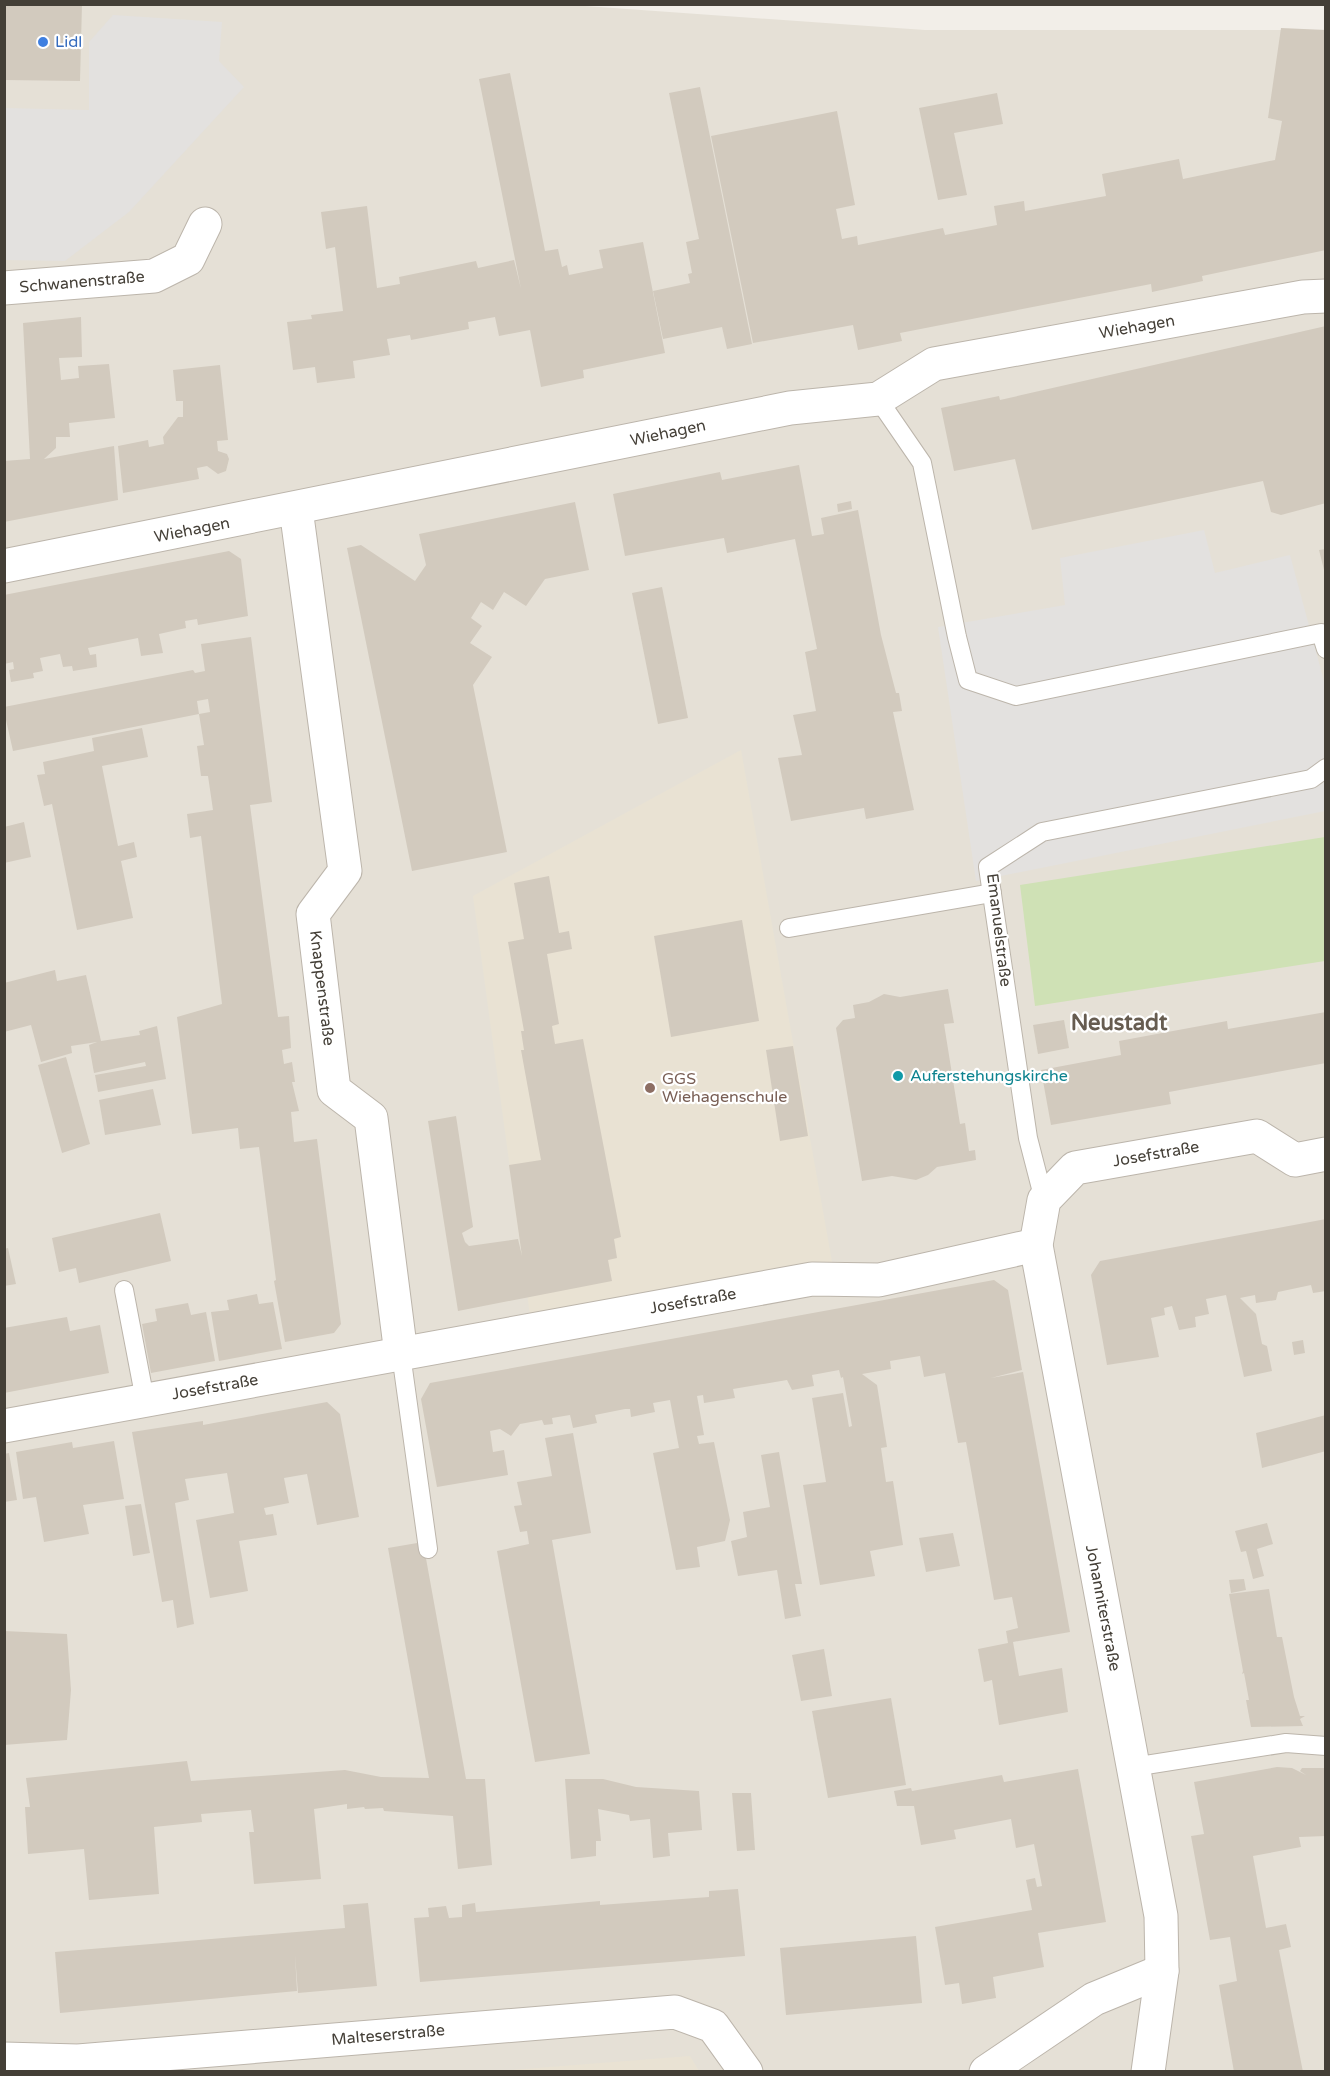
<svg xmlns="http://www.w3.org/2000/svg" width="1330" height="2076" viewBox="0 0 1330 2076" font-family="'Varela Round',sans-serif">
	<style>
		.residential { fill: #e5e0d6 }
		.education { fill: #e9e2d3 }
		.green { fill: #cfe1b5 }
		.parking { fill: #e3e1df }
		.building { fill: #d2cabe }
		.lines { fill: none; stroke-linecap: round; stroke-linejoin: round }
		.lane-casing { stroke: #bcb5ab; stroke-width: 20 }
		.street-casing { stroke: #bcb5ab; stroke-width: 35 }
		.lane { stroke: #fff; stroke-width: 18 }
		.street { stroke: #fff; stroke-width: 33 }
		.shop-dot { fill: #3f7fe0; stroke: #fff; stroke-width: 2 }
		.culture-dot { fill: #0f9aa8; stroke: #fff; stroke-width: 2 }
		.education-dot { fill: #8d6e63; stroke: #fff; stroke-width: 2 }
		.labels { text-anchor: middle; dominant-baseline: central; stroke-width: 4.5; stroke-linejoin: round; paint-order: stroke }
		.shop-label { font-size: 16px; fill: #366cbe; stroke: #fff; text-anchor: start }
		.street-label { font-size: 16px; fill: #443f37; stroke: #fff }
		.culture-label { font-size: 16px; fill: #0d838f; stroke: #fff; text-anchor: start }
		.education-label { font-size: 16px; fill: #785e54; stroke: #fff; text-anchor: start }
		.district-label { font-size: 22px; font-weight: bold; fill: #665c50; stroke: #fff }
	</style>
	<rect width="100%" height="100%" fill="#f2eee8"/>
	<!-- residential -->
	<path class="residential" d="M557,4l368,26h400v2041l-1320,1v-2067z"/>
	<!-- education -->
	<g class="education">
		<path d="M741,750l94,529 -303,51 -59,-434z"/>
		<path d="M690,2056l9,15h-200z"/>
	</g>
	<!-- green -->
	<path class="green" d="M1325,837v124l-290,45 -15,-121z"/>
	<!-- parking -->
	<g class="parking">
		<path d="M113,15l109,7 -3,39 25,26 -115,125 -64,49 -60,-1v-152l84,2v-68z"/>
		<path d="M1204,530l11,43 75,-18 35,130v126l-349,70 -38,-254 127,-22 -5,-47z"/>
	</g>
	<!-- building -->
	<g class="building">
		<path d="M5,4h77l-2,77 -75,-1z"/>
		<path d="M1281,28l45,2v220l-124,26 1,5 -51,11 -1,-8 -251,49 2,8 -44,9 -5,-25 -100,18 -42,-207 126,-25 18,94 -19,4 6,30 15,-3 1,9 85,-17 2,7 52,-10 -3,-19 30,-5 1,10 81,-15 -4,-22 77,-15 4,20 92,-19 7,-39 -14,-3z"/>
		<path d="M510,73l35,178 13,-2 4,18 5,-2 2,10 34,-7 -4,-18 44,-8 22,111 -82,17 1,8 -43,9 -11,-57 -31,6 -4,-19 -27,5 1,7 -58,11 -1,-5 -23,4 3,16 -37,6 2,17 -38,5 -2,-16 -22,3 -6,-48 25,-3 -1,-4 32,-4 -8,-64 -9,2 -5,-37 46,-6 10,82 23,-4 -1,-7 77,-16 2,7 36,-8 7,29 -42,-210z"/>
		<path d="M700,87l52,257 -25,5 -5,-22 -59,12 -10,-48 37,-8 -2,-9 4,-1 -6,-31 13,-3 -30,-146z"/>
		<path d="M997,93l6,31 -49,9 13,62 -29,5 -19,-92z"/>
		<path d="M81,317l1,40 -23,1 2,22 18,-2 -1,-12 31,-2 6,54 -46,5 1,14h-14v11l-12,11 70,-13 4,54 -114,22v-61l26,-2 -7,-136z"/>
		<path d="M1326,326v177l-45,12 -10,-3 -8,-31 -231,49 -17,-71 -61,12 -13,-63 58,-12 1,4z"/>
		<path d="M220,365l8,75 -11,1 1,10 9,3 2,5 -3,12 -8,3 -11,-8 -10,2 2,11 -76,14 -5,-47 30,-6 1,7 15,-3 -1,-7 15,-20h5v-16h-7l-3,-31z"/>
		<path d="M799,465l13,71 12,-2 -3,-16 37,-8 23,125 15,58h3l3,18 -9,1 21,98 -48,9 -2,-11 -73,13 -13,-63 24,-3 -9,-40 23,-4 -11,-59 12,-3 -22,-110 -68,14 -3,-15 -99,18 -12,-62 107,-22 2,8z"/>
		<path d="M851,501l1,8 -14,3 -1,-8z"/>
		<path d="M575,502l14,68 -44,9 -19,27 -22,-14 -11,18 -12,-8 -10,16 11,8 -12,17 22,14 -19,28 34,167 -95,19 -65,-323 14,-3 54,36 11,-16 -7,-31z"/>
		<path d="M1326,549v24l-1,1 -6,-24z"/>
		<path d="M229,551l12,8 7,57 -50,9 -1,-6 -12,2 1,7 -27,6 4,19 -22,3 -3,-18 -50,10 2,7 6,-1 1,13 -24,4 -1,-5 -9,1 -3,-13 -20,4 3,13 -10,2 1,5 -23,4 -2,-12 5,-1 -1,-7 -9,2v-69z"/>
		<path d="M662,587l26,131 -30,6 -26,-131z"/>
		<path d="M251,637l21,165 -22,3 28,212 11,-1 2,32 -9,2 2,14 8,-2 3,20h-3l7,29 -8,1 3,30 23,-3 24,185 -7,9 -49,9 -11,-61 2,-1 -17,-133 -19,2 -2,-21 -46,6 -15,-117 45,-13 -21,-168 -11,2 -3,-24 26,-4 -5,-34h-7l-4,-30 7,-1 -5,-31 11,-2 -2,-13 -11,2 2,13 -186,37 -9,-40v-4l189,-37 2,3 10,-2 -4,-27z"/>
		<path d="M142,728l6,29 -46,9 16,80 16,-4 3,15 -16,4 12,57 -56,12 -25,-126 -8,2 -7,-31 8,-1 -2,-12 51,-11 -2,-13z"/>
		<path d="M24,822l7,35 -27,6v-36z"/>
		<path d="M549,876l10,57 10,-2 3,18 -25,5 12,70 -7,2 3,18 28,-5 38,198 -7,2 3,19 -9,2 4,21 -154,30 -30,-190 28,-5 17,111 -11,6 3,9 4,4 49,-7 4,17 -13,-91 32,-5 -20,-110h3l-3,-19h3l-16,-89 16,-3 -10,-56z"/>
		<path d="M742,920l17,101 -88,16 -17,-101z"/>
		<path d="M55,970l2,11 29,-6 15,66 39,-6 -1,-4 18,-5 9,53 -68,13 -3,-17 51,-9 -1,-4 -51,11 -5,-28 8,-3 -26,4 1,7 -31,9 -10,-37 -27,7v-49z"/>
		<path d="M948,989l6,34 -10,1 16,100 5,-1 4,28 6,-1 1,10 -39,7 -9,8 -12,5 -24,-4 -30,5 -26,-153 7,-8 12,-2 -2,-13 16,-3 15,-8 16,3z"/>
		<path d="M1326,1012v51l-157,29 2,12 -120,21 -10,-55 80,-15 -2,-14 108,-20 1,8z"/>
		<path d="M1064,1020l5,28 -31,6 -5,-29z"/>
		<path d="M793,1046l15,90 -28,5 -14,-91z"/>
		<path d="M66,1057l24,87 -28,9 -24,-88z"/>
		<path d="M153,1089l8,36 -56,10 -6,-35z"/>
		<path d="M160,1213l11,48 -92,22 -3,-15 -17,4 -7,-34z"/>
		<path d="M1326,1219v72l-13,2 -2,-8 -33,7 -2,8 -20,3 -1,-8 -15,3 16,16 6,30 5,2 5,25 -28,6 -18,-82 -20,4 3,15 -14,3 1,10 -17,3 -7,-24 -8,2 1,7 -14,3 8,39 -52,8 -16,-90 9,-14z"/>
		<path d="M8,1248l8,36 -12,2v-37z"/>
		<path d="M994,1280l14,10 14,80 -31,8 32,-6 47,260 -57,10 6,34 43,-8 6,44 -69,13 -7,-45 -8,2 -6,-33 30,-6 -2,-12 12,-3 -6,-31 -18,3 -28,-158 -8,1 -13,-70 -21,4 -4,-21 -30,5 1,8 -29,5 15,11 10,62 -6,1 5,34 7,-1 10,64 -33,6 5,25 -55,9 -17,-100 23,-3 -14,-84 31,-5 6,34 3,-1 -9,-49 -2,1 -2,-8 -27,5 2,11 -22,4 -5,-10 -54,9 2,9 -31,5 -1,-8 -6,1 7,39 -7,1 2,8 15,-2 16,78 -5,21 -28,6 3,20 -24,3 -23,-117 26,-5 -9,-48 -17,3 2,9 -24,5 -1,-8h-5l-30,6 2,8 -24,5 -3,-13 -18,3 1,6 -9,1 -2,-5 -22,4 -9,12 -11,-7 -10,2 3,21 11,-2 4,25 -71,12 -16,-88 9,-16z"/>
		<path d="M257,1294l2,10 14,-2 9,47 -63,12 -8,-49 18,-2 -2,-10z"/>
		<path d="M188,1303l3,12 15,-3 9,49 -64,12 -9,-49 15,-3 -2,-12z"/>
		<path d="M67,1317l3,14 30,-6 9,48 -105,20v-65z"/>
		<path d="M1303,1340l2,13 -11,2 -2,-13z"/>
		<path d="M327,1402l13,12 19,103 -42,8 -10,-51 -23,4 5,25 -25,5 2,7 7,-1 4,21 -38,6 9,50 -38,7 -14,-78 38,-7 -7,-40 -42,6 4,21 -14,3 19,121 -17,4 -4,-28 -11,2 -30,-170 71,-11v4z"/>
		<path d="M1326,1415v36l-64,17 -6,-35z"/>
		<path d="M573,1433l18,100 -39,7 38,214 -55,8 -38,-211 32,-7 -2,-13 -7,1 -6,-26 8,-1 -5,-23 35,-6 -7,-38z"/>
		<path d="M114,1441l10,58 -41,6 6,29 -45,8 -8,-45 -13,2 -7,-47 56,-10 1,6z"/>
		<path d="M779,1452l23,132h-7l6,32 -16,3 -8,-49 -39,6 -7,-35 16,-4 -4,-25 27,-5 -9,-52z"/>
		<path d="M9,1453l8,47 -13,2v-48z"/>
		<path d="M141,1504l9,49 -17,3 -8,-50z"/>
		<path d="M1267,1523l6,21 -16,5 7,27 -11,3 -7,-28 -5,1 -6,-21z"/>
		<path d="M953,1533l7,33 -34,6 -7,-34z"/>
		<path d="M423,1542l43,237h19l7,86 -34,4 -5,-53 -69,-5 -1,-3 -18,1 -1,-2 -17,2v-5l-33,5 7,70 -67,5 -5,-52h5l-3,-22 -50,4 1,8 -48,5 5,67 -70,6 -5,-51 -56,5 -3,-47h5l-4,-29 161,-17 4,20 154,-11 36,7 48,1 -41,-230z"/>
		<path d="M1244,1579l2,11 -15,3 -2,-13z"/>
		<path d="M1269,1589l8,48h5l12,60 6,19h5l-5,3 3,7 -52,1 -5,-27h3l-5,-27 -2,1 1,-3 -14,-77z"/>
		<path d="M4,1631l63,3 4,56 -4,50 -63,5z"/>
		<path d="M824,1649l8,47 -31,5 -9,-46z"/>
		<path d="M891,1698l15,87 -78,13 -16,-87z"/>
		<path d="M1277,1767l15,1 14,7 -6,-4 2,-3h24v68l-27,1 2,10 -48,9 13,72 20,-4 5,23 -12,3 24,122h-69l-15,-87 18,-4 -7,-44 -20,3 -19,-104 13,-2 -10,-52z"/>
		<path d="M1078,1769l28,153 -68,11 6,34 -51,10 3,21 -34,6 -3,-21 -14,2 -10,-58 97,-17 -6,-30 9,-2 2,9 5,-1 -8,-42 -18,4 -5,-29 -57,11 2,9 -35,6 -7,-39h-17l-3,-15 17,-3 1,3 90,-16 2,7z"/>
		<path d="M565,1779h38l33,8 63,4 3,39 -34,3 2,23 -17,2 -3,-39 -20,2 -1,-6 -31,-6 3,32h-5v15l-25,3z"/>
		<path d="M732,1793h19l4,57 -18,1z"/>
		<path d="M738,1889l7,67 -325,26 -6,-64 15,-1 -1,-9 18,-2 3,12 13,-1v-12l13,-2 1,9 124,-11v4l109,-8v-6z"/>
		<path d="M368,1903l9,83 -79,7 -3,-38 2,36 -237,22 -5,-61 290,-24 -2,-23z"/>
		<path d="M916,1936l6,67 -136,12 -6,-67z"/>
	</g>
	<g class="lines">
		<!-- lane casing -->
		<g class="lane-casing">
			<g id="lane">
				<path d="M878,399l44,64 35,174 11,43 48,16 305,-63 5,16"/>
				<path d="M789,928l203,-35"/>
				<path d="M1044,1200l-16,-62 -40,-271 54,-35 269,-53 15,-11"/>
				<path d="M124,1290l21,110"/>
				<path d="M401,1354l27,195"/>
				<path d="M1133,1767l153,-24 40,3"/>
			</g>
		</g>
		<!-- street casing -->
		<g class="street-casing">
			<g id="street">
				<path d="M4,288l150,-12 34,-17 17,-35"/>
				<path d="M296,509l49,362 -32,43 21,176 37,28 30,236"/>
				<path d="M4,566l786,-158 88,-9 56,-35 369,-67 23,-1"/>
				<path d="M4,1426l808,-147 67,1 157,-35"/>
				<path d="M4,2059l74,2 597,-49 38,14 33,46"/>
				<path d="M986,2072l108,-73 68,-28"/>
				<path d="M1148,2072l14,-101 -1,-55 -125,-671 8,-45 31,-32 182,-32 38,24 31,-6"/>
			</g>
		</g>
		<!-- lane -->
		<use href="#lane" class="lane"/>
		<!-- street -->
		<use href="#street" class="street"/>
	</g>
	<!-- markers -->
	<circle class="shop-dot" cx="43" cy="42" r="6"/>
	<circle class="culture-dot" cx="898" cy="1076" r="6"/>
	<circle class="education-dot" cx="650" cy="1088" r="6"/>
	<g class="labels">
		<!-- shop labels -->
		<g class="shop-label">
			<text x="55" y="42">Lidl</text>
		</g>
		<!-- street labels -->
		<g class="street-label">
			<text transform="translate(82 282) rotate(-5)">Schwanenstraße</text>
			<text transform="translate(1137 327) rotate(-10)">Wiehagen</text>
			<text transform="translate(668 433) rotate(-12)">Wiehagen</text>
			<text transform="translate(192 530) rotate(-11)">Wiehagen</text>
			<text transform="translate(999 930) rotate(83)">Emanuelstraße</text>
			<text transform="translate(322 988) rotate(83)">Knappenstraße</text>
			<text transform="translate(1156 1154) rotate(-10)">Josefstraße</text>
			<text transform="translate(693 1301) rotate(-10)">Josefstraße</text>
			<text transform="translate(215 1387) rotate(-10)">Josefstraße</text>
			<text transform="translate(1103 1608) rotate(79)">Johanniterstraße</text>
			<text transform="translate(388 2035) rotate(-5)">Malteserstraße</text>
		</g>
		<!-- culture labels -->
		<g class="culture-label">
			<text x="910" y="1076">Auferstehungskirche</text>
		</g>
		<!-- education labels -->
		<g class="education-label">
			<text x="662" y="1079">GGS<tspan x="662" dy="18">Wiehagenschule</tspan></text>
		</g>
		<!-- district labels -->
		<g class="district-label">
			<text x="1119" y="1023">Neustadt</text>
		</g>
	</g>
	<!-- border -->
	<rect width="1330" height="2076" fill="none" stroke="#443f37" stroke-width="12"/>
</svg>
